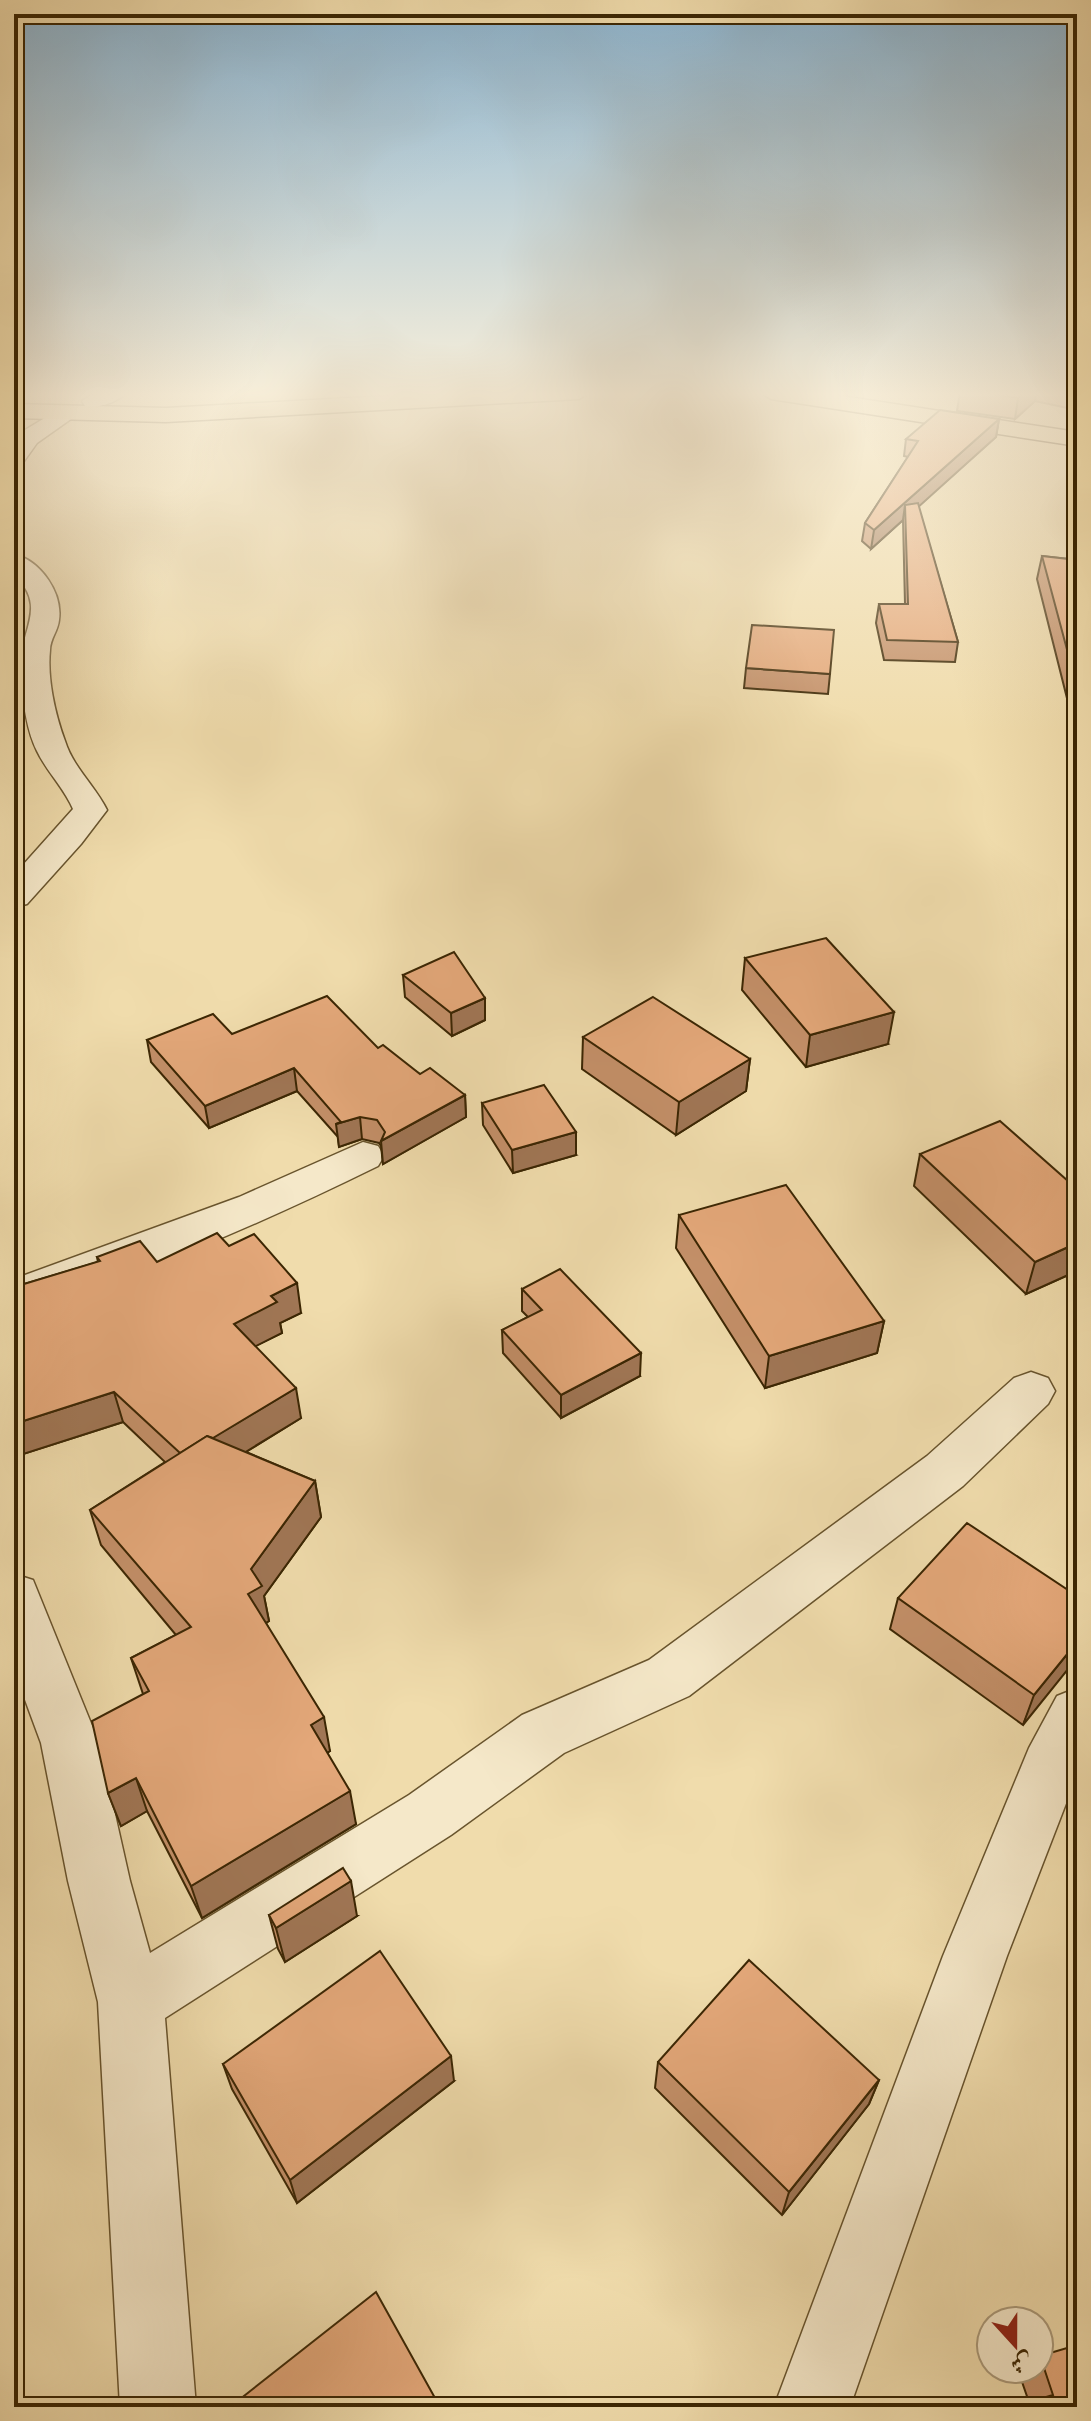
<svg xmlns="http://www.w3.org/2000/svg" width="1091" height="2421" viewBox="0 0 1091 2421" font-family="Alegreya,Amiri,serif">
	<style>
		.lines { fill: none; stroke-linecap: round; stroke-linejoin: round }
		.minor-casing { stroke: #68542d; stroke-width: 3 }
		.trunk-casing { stroke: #3b2603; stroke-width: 3 }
		.minor { fill: #f5e8c9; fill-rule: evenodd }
		.trunk { fill: #f0dcac; fill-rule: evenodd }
		.wall { fill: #c49069; stroke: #3b2603; stroke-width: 2 }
		.shaded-wall { fill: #a07655; stroke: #3b2603; stroke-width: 2 }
		.building { fill: #e4a87a; stroke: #3b2603; stroke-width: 2 }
	</style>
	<rect width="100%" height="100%" fill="#f0dcac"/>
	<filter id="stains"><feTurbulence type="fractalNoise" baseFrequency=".0025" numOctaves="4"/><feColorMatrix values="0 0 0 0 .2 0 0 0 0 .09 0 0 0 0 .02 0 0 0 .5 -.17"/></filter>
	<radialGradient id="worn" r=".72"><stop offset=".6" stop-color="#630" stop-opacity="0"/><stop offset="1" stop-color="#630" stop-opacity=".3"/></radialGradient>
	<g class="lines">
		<!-- minor casing -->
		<g class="minor-casing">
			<g id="minor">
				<path d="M96,392h31c-9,10 -29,17 -42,14l-3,-5z"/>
				<path d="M63,407l8,2 3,5 -3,5 -34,24 -15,21 -8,2v-24l6,-9z"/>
				<path d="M14,554c27,7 49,39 45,66 -1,11 -9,19 -9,30 -3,28 5,64 15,91 8,26 30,45 42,69l-26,34 -54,60 -13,3v-32l59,-66c-9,-21 -26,-37 -36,-58 -12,-24 -15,-57 -16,-84 -2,-37 28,-60 -7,-92z"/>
				<path d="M363,1142l15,4 6,10 -6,10c-118,58 -238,110 -364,148v-35l225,-82z"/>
				<path d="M1031,1372l17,6 7,13 -7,13 -85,82 -274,210 -125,57 -113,82 -286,183 31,389h-76l-22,-405 -30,-121 -27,-138 -27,-73v-96l19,6 66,163 31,138 20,72 259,-158 113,-80 127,-55 278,-204 87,-78z"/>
				<path d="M1077,1688v87l-70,181 -157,451h-76l169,-451 86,-208 28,-52z"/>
			</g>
		</g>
		<!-- trunk casing -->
		<g class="trunk-casing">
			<g id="trunk">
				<path d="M456,392h134l-11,7 -413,23 -152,-4v-14l152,4z"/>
				<path d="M760,392h56l261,40v14l-306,-47z"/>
			</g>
		</g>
		<!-- minor -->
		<use href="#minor" class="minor"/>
		<!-- trunk -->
		<use href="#trunk" class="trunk"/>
	</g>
	<!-- wall -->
	<g class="wall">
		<path d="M960,392h117v18l-42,-9 -20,18 -58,-8z"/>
		<path d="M999,419l-3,18 -78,69 40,136 -3,20 -71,-2 -8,-37 3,-19h26l-2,-84 -32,29 -9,-8 3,-18 43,-66 -4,-1 2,-17z"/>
		<path d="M1042,556l35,4v169l-4,-7 -36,-143z"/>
		<path d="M746,668l84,6 -2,20 -84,-6z"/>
		<path d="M745,958l143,86 -82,23 -64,-77z"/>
		<path d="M403,975l82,23v22l-33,16 -47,-39z"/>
		<path d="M232,1034l146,14 42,26 45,21 1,22 -83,47 -2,-18 -2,-3 -17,-4 -23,8 -1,-10 -41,-46 -88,37 -58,-66 -4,-22z"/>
		<path d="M583,1037l167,22 -4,32 -70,44 -94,-66z"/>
		<path d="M482,1103l94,52 -63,18 -30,-48z"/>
		<path d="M920,1154l157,35v82l-51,23 -112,-108z"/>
		<path d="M679,1215l205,106 -7,32 -112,35 -89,-140z"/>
		<path d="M229,1246l72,67 -21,10 2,10 -27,13 46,72 -55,34 69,29 6,36 -57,79 5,25 -3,2 64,128 -3,2 29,71 -154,94 -55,-107 -26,15 -13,-33 35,-99 -12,-36 45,-23 -75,-90 -11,-35 75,-48 -42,-40 -109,35v-170l84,-25 -1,-5 60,5z"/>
		<path d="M522,1289l118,87 -79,42 -58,-65 -1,-23 26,-13 -6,-6z"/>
		<path d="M1077,1596l-54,129 -133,-96 8,-31z"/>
		<path d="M269,1915l88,1 -72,46 -7,-13z"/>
		<path d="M658,2062l221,18 -10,24 -87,111 -127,-127z"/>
		<path d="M223,2064l231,17 -157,122 -65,-114z"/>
		<path d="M1040,2356l37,51 -48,-5 -8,-23 8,-10h10z"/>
	</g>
	<!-- shaded-wall -->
	<g class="shaded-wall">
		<path d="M1025,392h12l-2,9 -20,18 3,-21z"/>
		<path d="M999,419l-3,18 -90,81 -1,-13 -2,15 -32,29 3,-19z"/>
		<path d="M485,998v22l-33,16 -1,-23z"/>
		<path d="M894,1012l-6,32 -82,23 4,-32z"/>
		<path d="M750,1059l-4,32 -70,44 3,-33z"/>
		<path d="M294,1068l3,23 -88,37 -4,-22z"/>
		<path d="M465,1095l1,22 -83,47 -2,-23z"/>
		<path d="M360,1117l2,22 -23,8 -3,-23z"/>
		<path d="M576,1132v23l-63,18 -1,-23z"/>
		<path d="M1077,1243v28l-51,23 9,-32z"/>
		<path d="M297,1283l4,30 -21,10 2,10 -42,21 -6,-30 37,-28z"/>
		<path d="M884,1321l-7,32 -112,35 4,-32z"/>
		<path d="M641,1353l-1,23 -79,42v-23z"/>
		<path d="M296,1388l5,30 -111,68 -8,-30z"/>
		<path d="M114,1392l9,30 -109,35v-33z"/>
		<path d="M315,1481l6,36 -57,79 5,25 -14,8 -7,-35 3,-25z"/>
		<path d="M1077,1642v16l-54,67 11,-30z"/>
		<path d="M324,1717l6,34 -13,8 -6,-34z"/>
		<path d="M136,1778l11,33 -26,15 -13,-33z"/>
		<path d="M350,1791l6,33 -154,94 -11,-32z"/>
		<path d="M351,1881l6,35 -72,46 -9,-34z"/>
		<path d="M451,2056l3,25 -157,122 -7,-23z"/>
		<path d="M879,2080l-10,24 -87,111 7,-23z"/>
	</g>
	<!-- building -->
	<g class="building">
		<path d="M979,392h46l-7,6z"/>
		<path d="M940,410l59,9 -125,111 -9,-7 53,-82 -12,-2z"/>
		<path d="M918,503l40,139 -71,-2 -8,-36h29l-3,-99z"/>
		<path d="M1042,556l35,4v127z"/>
		<path d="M752,625l82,5 -4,44 -84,-6z"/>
		<path d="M826,938l68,74 -84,23 -65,-77z"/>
		<path d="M454,952l31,46 -34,15 -48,-38z"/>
		<path d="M327,996l51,52 5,-3 37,29 10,-6 35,27 -84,46 4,-9 -8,-12 -17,-3 -24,7 5,-2 -47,-54 -89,38 -58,-66 66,-26 19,20z"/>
		<path d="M653,997l97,62 -71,43 -96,-65z"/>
		<path d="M544,1085l32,47 -64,18 -30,-47z"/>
		<path d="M1000,1121l77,68v54l-42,19 -115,-108z"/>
		<path d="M786,1185l98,136 -115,35 -90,-141z"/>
		<path d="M217,1233l12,13 25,-12 43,49 -26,13 6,6 -43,22 62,64 -83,50 -6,-2 -27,17 -66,-61 -100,32v-137l86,-26 -3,-4 43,-16 17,21z"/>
		<path d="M560,1269l81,84 -80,42 -59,-65 40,-20 -20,-21z"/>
		<path d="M207,1436l108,45 -64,88 11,17 -14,8 76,123 -13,8 39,66 -159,95 -55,-108 -28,15 -16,-72 57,-30 -18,-33 60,-31 -101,-117z"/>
		<path d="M967,1523l110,73v46l-43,53 -136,-97z"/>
		<path d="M343,1868l8,13 -75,47 -7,-13z"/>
		<path d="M380,1951l71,105 -161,124 -67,-116z"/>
		<path d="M749,1960l130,120 -90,112 -131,-130z"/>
		<path d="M376,2292l64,115h-210z"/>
		<path d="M1077,2345v62h-65l41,-12 -13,-39z"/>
	</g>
	<!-- sky -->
	<linearGradient id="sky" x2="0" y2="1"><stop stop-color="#8bb6d4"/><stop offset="0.54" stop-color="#f8efda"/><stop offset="1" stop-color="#f8efda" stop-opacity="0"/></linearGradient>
	<rect width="1091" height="731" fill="url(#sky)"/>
	<!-- margin -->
	<rect width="1091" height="2421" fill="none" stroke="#f0dcac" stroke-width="48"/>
	<rect x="16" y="16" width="1059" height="2389" fill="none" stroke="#3b2603" stroke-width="4"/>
	<rect x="24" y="24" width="1043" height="2373" fill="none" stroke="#3b2603" stroke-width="2"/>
	<!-- north arrow -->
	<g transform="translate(1015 2345) rotate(159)"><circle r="38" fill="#f5e8c9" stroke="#ab9a7a" stroke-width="2"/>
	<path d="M0-6L14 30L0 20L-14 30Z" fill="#8f2418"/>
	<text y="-12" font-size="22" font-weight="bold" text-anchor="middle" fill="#3b2603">ش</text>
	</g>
	<rect width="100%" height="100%" filter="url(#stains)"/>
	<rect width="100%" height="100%" fill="url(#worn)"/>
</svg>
